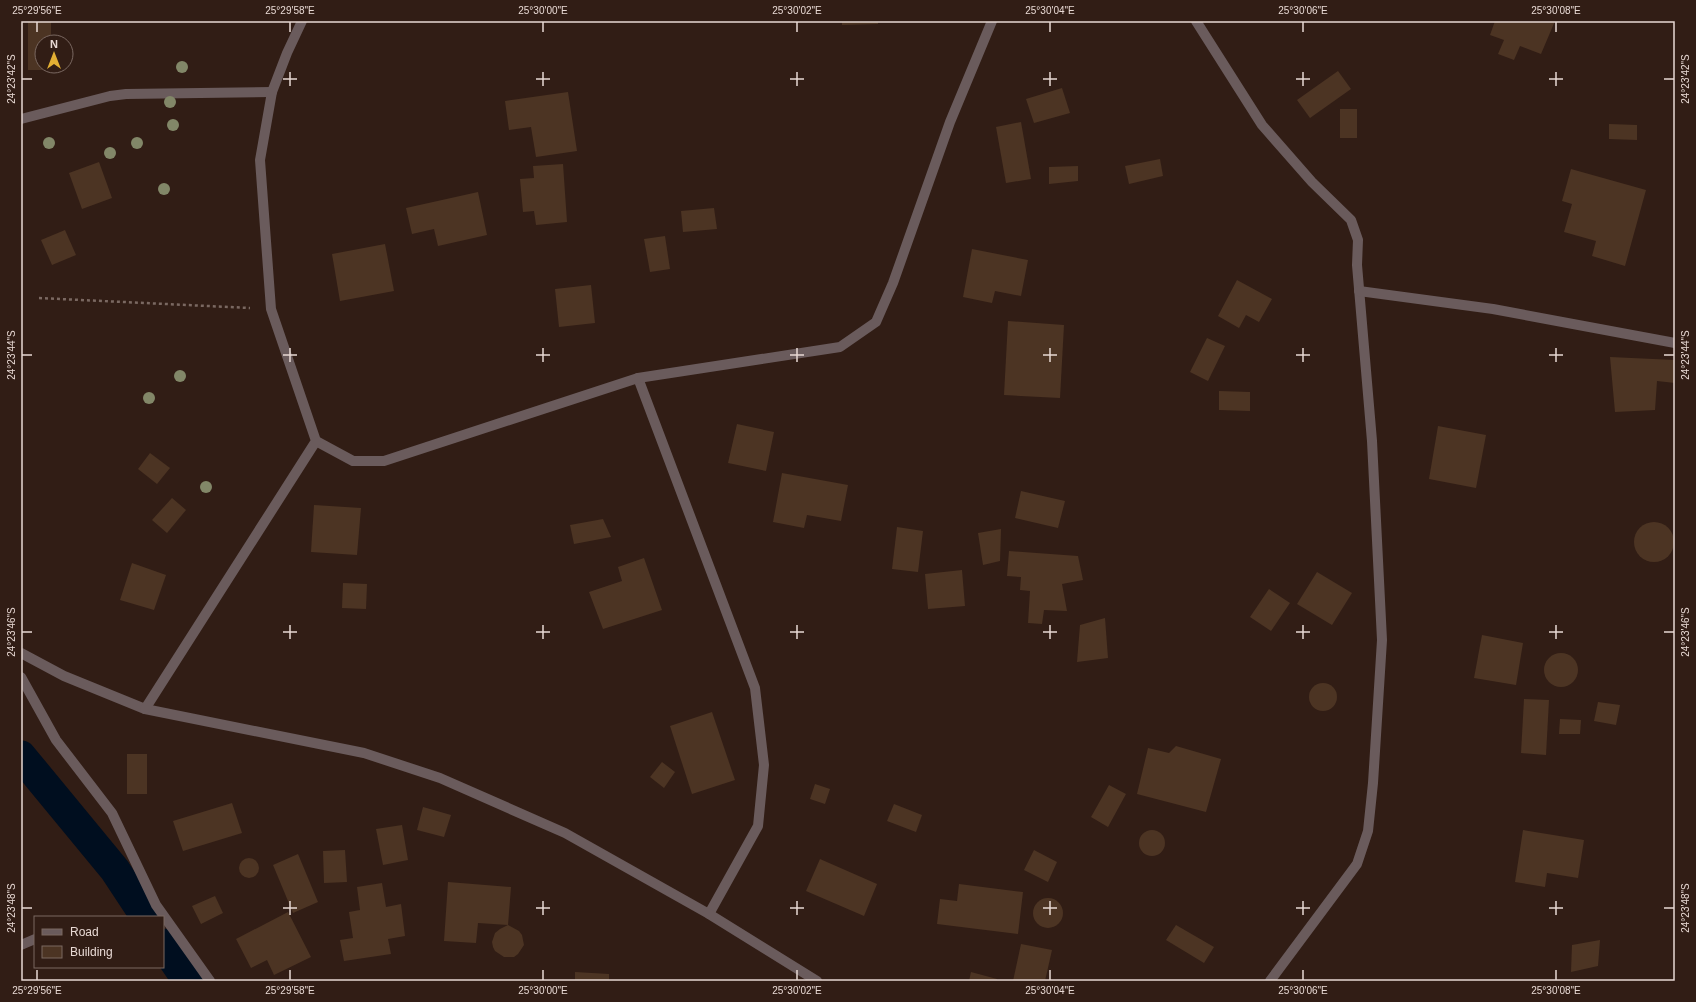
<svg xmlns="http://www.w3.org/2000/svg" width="1696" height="1002" viewBox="0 0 1696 1002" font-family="Helvetica,sans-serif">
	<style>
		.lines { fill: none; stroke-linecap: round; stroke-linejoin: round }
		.canal { stroke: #000e1f; stroke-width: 31 }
		.building { fill: #4c3423 }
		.path { stroke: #7a6861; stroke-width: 2.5; stroke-dasharray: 3 3; stroke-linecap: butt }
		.minor { stroke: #6a5b5c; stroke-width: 10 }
		.tree { fill: #828768 }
		.ticks { fill: none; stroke: #e8d9d4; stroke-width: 1.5 }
		.neatline { fill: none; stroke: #e8d9d4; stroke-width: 1.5 }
		.ticks-label { font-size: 10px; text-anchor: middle; fill: #e8d9d4 }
	</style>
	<rect width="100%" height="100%" fill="#311d15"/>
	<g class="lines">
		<!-- canal -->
		<g class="canal">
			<path d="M21,756l94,114 31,47"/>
			<path d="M163,944l25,37"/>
		</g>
	</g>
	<!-- building -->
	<g class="building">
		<path d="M28,21h23v21h-9v24h9v4h-23z"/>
		<path d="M842,21h36v3l-36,1z"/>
		<path d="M1495,21h60l-14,33 -21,-8 -6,14 -16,-6 6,-14 -14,-5z"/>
		<path d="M1338,71l13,18 -41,29 -13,-18z"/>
		<path d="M1062,88l8,25 -36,10 -8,-24z"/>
		<path d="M568,92l9,59 -41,6 -5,-30 -22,3 -4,-29z"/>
		<rect x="1340" y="109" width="17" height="29"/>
		<path d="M1021,122l10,57 -25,4 -10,-56z"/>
		<path d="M1609,124l28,1v15l-28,-1z"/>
		<path d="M1160,159l3,17 -34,8 -4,-18z"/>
		<path d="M99,162l13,36 -30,11 -13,-36z"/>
		<path d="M563,164l4,58 -31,3 -2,-14 -11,1 -3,-33 14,-1 -1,-12z"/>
		<path d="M1078,166v15l-29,3v-17z"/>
		<path d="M1571,169l75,21 -21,76 -33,-10 4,-15 -32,-9 8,-28 -10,-3z"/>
		<path d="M478,192l9,43 -49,11 -4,-17 -22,5 -6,-26z"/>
		<path d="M714,208l3,21 -34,3 -2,-21z"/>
		<path d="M65,230l11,25 -24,10 -11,-25z"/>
		<path d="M665,236l5,33 -20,3 -6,-33z"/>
		<path d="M385,244l9,47 -54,10 -8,-47z"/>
		<path d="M972,249l56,11 -7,36 -26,-5 -3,12 -29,-6z"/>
		<path d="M1237,280l35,19 -13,23 -13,-7 -7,13 -21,-12z"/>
		<path d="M591,285l4,38 -36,4 -4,-38z"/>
		<path d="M1008,321l56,4 -4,73 -56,-3z"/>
		<path d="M1207,338l18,8 -17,35 -18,-9z"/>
		<path d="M1610,357l65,3v23l-18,-2 -2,29 -40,2z"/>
		<path d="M1219,391l31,1v19l-31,-1z"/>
		<path d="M737,424l37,8 -8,39 -38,-8z"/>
		<path d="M1438,426l48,9 -10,53 -47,-9z"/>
		<path d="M150,453l20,15 -13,16 -19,-15z"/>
		<path d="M782,473l66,12 -7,36 -34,-6 -3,13 -31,-6z"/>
		<path d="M1021,491l44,10 -7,27 -43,-10z"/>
		<path d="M172,498l14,12 -19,23 -15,-13z"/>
		<path d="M314,505l47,3 -4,47 -46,-3z"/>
		<path d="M603,519l8,18 -37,7 -4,-19z"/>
		<circle cx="1654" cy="542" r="20"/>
		<path d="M897,527l26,4 -5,41 -26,-3z"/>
		<path d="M1001,529l-1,32 -17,4 -5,-32z"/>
		<path d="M1009,551l69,5 5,24 -21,4 5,27 -23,-1 -2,14 -14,-1 2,-32 -10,-1 1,-13 -14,-1z"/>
		<path d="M644,558l18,52 -59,19 -14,-37 33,-11 -4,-14z"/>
		<path d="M132,563l34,12 -12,35 -34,-10z"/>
		<path d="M962,570l3,36 -37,3 -3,-35z"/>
		<path d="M1317,572l35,21 -20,32 -35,-21z"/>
		<path d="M343,583l24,1 -1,25 -24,-1z"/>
		<path d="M1269,589l21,14 -19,28 -21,-14z"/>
		<path d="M1105,618l3,40 -31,4 3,-37z"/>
		<path d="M1482,635l41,8 -7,42 -42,-7z"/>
		<circle cx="1561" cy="670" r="17"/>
		<circle cx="1323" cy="697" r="14"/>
		<path d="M1524,699l25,1 -3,55 -25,-2z"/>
		<path d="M1598,702l22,3 -4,20 -22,-4z"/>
		<path d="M712,712l23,68 -43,14 -22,-68z"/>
		<path d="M1560,719l21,1 -1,14h-21z"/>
		<path d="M1176,746l45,13 -15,53 -69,-18 11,-46 21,5z"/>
		<rect x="127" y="754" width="20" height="40"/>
		<path d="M662,762l13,10 -11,16 -14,-11z"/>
		<path d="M815,784l15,5 -5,15 -15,-5z"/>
		<path d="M1109,785l17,9 -18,33 -17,-10z"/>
		<path d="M232,803l10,30 -59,18 -10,-30z"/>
		<path d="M894,804l28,11 -6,17 -29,-11z"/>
		<path d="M423,807l28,8 -7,22 -27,-7z"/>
		<path d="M402,825l6,35 -25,5 -7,-36z"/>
		<path d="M1523,830l61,10 -6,38 -31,-5 -2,14 -30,-5z"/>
		<circle cx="1152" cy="843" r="13"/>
		<path d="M345,850l2,32 -23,1 -1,-32z"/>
		<path d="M1034,850l23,12 -9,20 -24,-12z"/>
		<path d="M298,854l20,48 -25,11 -20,-48z"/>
		<circle cx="249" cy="868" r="10"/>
		<path d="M820,859l57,25 -13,32 -58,-25z"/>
		<path d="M448,882l63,5 -3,38 11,6 3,4 2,10 -6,9 -4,3h-10l-9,-6 -2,-4 -1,-5 3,-9 5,-4 8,-4 -30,-2 -2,20 -32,-2z"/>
		<path d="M382,883l4,24 15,-3 4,32 -17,3 3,15 -47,7 -4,-21 13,-2 -4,-26 11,-2 -3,-23z"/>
		<path d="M959,884l64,8 -5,42 -81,-10 3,-25 17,2z"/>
		<path d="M215,896l8,17 -22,11 -9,-18z"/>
		<circle cx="1048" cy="913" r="15"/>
		<path d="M288,912l23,45 -37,18 -7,-15 -16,8 -15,-29z"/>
		<path d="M1176,925l38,22 -10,16 -38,-23z"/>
		<path d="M1600,940l-2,26 -27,6 1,-27z"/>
		<path d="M1021,944l31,6 -7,31h-32z"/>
		<path d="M575,972l34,2v7h-34z"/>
		<path d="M971,972l26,7v2h-28z"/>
	</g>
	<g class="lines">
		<!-- path -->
		<path class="path" d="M39,298l211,10"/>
		<!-- minor -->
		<g class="minor">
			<path d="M1196,21l66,104 50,57 39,38 7,20 -1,25 15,176 10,199 -9,143 -5,48 -11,33 -87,117"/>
			<path d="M21,119l89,-23 16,-2 146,-2"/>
			<path d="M1359,291l134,18 182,34"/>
			<path d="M638,378l117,310 9,77 -6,61 -49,88"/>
			<path d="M316,441l37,20h31l254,-83 202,-31 36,-25 17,-39 57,-161 42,-101"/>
			<path d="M21,653l43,23 81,33 219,44 76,25 125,55 144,81 108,67"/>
			<path d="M21,677l35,63 56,73 44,92 54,76"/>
			<path d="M145,709l171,-268 -45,-132 -11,-149 12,-68 15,-39 15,-32"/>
			<path d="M21,945l14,-6"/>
		</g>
	</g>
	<!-- trees -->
	<g class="tree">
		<circle cx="182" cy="67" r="6"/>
		<circle cx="170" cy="102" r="6"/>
		<circle cx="173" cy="125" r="6"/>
		<circle cx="49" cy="143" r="6"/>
		<circle cx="137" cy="143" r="6"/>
		<circle cx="110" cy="153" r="6"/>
		<circle cx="164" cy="189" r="6"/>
		<circle cx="180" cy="376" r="6"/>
		<circle cx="149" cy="398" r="6"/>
		<circle cx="206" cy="487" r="6"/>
	</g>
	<!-- ticks -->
	<path class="ticks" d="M37,22v10M290,22v10M543,22v10M797,22v10M1050,22v10M1303,22v10M1556,22v10M290,72v14M543,72v14M797,72v14M1050,72v14M1303,72v14M1556,72v14M22,79h10M283,79h14M536,79h14M790,79h14M1043,79h14M1296,79h14M1549,79h14M1664,79h10M290,348v14M543,348v14M797,348v14M1050,348v14M1303,348v14M1556,348v14M22,355h10M283,355h14M536,355h14M790,355h14M1043,355h14M1296,355h14M1549,355h14M1664,355h10M290,625v14M543,625v14M797,625v14M1050,625v14M1303,625v14M1556,625v14M22,632h10M283,632h14M536,632h14M790,632h14M1043,632h14M1296,632h14M1549,632h14M1664,632h10M290,901v14M543,901v14M797,901v14M1050,901v14M1303,901v14M1556,901v14M22,908h10M283,908h14M536,908h14M790,908h14M1043,908h14M1296,908h14M1549,908h14M1664,908h10M37,970v10M290,970v10M543,970v10M797,970v10M1050,970v10M1303,970v10M1556,970v10"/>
	<!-- border -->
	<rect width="1696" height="1002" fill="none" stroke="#311d15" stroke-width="44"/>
	<!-- legend -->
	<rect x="34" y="916" width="130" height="52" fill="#311d15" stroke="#7a6861"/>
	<rect x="42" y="929" width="20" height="6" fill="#6a5b5c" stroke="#7a6861"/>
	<text x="70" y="936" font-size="12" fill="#e8d9d4">Road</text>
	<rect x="42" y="946" width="20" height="12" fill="#4c3423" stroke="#7a6861"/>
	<text x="70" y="956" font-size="12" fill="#e8d9d4">Building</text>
	<!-- north arrow -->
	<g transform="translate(54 54)"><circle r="19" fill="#311d15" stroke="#7a6861"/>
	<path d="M0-3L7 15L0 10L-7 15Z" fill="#e2af34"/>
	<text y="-6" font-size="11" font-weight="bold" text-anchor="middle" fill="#e8d9d4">N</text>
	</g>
	<rect x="22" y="22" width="1652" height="958" class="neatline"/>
	<g class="ticks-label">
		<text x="37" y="14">25°29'56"E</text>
		<text x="290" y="14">25°29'58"E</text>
		<text x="543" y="14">25°30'00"E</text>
		<text x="797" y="14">25°30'02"E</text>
		<text x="1050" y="14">25°30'04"E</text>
		<text x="1303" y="14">25°30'06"E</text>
		<text x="1556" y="14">25°30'08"E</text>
		<text transform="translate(11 79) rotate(-90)" y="4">24°23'42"S</text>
		<text transform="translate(1685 79) rotate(-90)" y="4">24°23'42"S</text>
		<text transform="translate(11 355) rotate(-90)" y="4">24°23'44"S</text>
		<text transform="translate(1685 355) rotate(-90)" y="4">24°23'44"S</text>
		<text transform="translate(11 632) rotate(-90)" y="4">24°23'46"S</text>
		<text transform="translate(1685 632) rotate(-90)" y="4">24°23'46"S</text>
		<text transform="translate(11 908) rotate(-90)" y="4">24°23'48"S</text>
		<text transform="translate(1685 908) rotate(-90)" y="4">24°23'48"S</text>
		<text x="37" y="994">25°29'56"E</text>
		<text x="290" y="994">25°29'58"E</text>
		<text x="543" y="994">25°30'00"E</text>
		<text x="797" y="994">25°30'02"E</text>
		<text x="1050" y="994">25°30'04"E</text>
		<text x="1303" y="994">25°30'06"E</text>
		<text x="1556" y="994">25°30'08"E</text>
	</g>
</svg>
